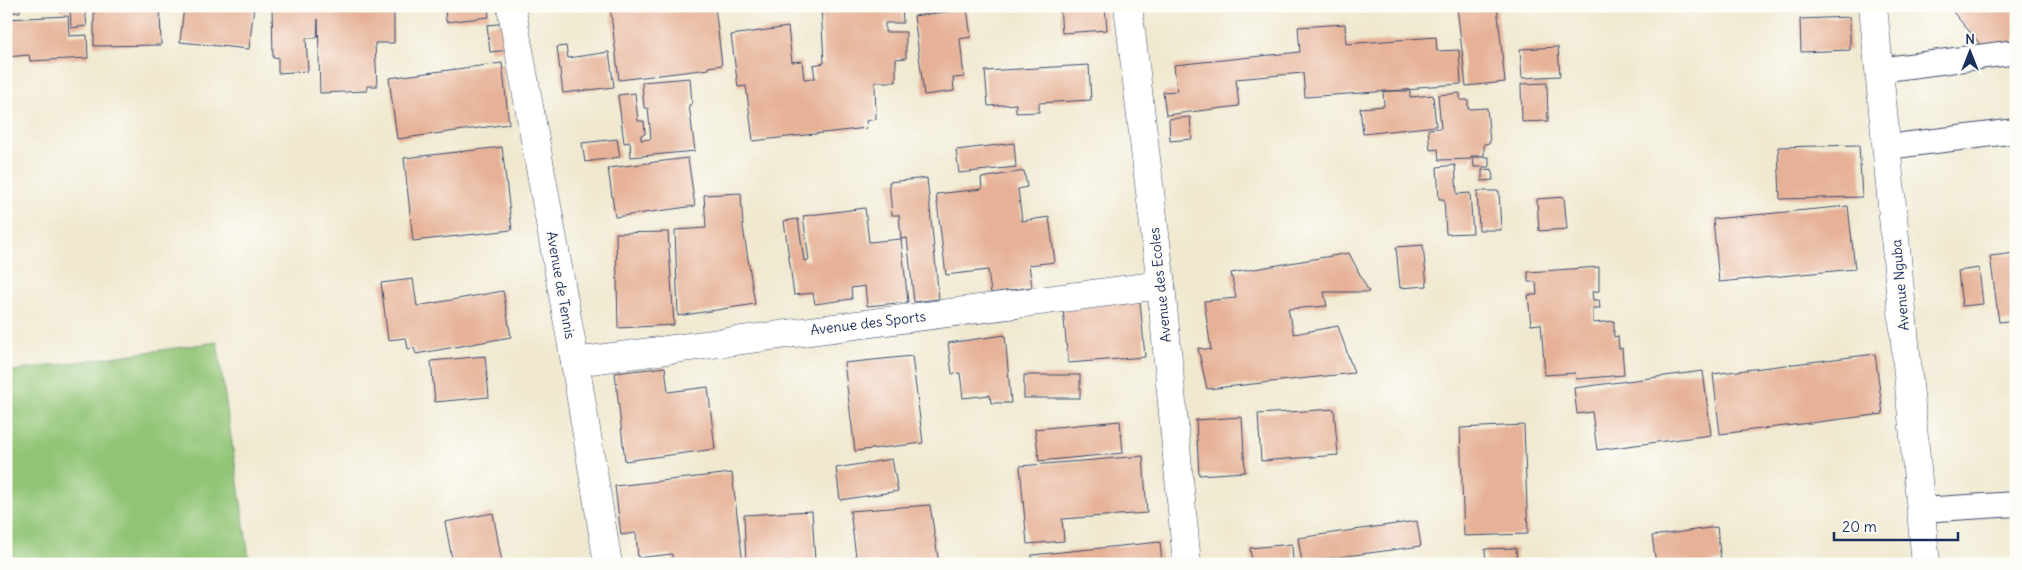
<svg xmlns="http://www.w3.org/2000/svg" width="2022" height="570" viewBox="0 0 2022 570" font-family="Delius,sans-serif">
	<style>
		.green { fill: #91c474; stroke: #567a69 }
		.building { fill: #e6b196 }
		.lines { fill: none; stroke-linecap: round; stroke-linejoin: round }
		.service-casing { stroke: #3b4b6f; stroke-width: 26 }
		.minor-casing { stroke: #3b4b6f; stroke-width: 29 }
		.service { stroke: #fff; stroke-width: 24 }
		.minor { stroke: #fff; stroke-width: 28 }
		.labels { text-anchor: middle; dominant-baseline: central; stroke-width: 5; stroke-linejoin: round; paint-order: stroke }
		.street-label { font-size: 14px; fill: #1b2f5e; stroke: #fdfcf7 }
	</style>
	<rect width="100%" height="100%" fill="#fdfcf7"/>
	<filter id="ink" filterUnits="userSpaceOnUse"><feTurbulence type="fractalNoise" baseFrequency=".02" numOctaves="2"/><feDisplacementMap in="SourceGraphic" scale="10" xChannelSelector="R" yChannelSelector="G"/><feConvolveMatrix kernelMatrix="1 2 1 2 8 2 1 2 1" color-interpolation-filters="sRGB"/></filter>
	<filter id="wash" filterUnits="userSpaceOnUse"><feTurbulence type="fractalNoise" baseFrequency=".0096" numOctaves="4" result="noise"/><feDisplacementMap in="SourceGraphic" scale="20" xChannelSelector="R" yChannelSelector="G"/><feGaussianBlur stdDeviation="1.12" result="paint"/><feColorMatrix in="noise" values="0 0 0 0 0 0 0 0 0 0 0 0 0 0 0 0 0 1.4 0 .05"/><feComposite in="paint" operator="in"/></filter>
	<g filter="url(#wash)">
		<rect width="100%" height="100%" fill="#f0e9d0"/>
		<!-- green -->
		<path class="green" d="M217,342l33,222h-244v-192z"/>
		<g id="blocks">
			<!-- building -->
			<g class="building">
				<path d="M6,6h14v6l-14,1z"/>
				<path d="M60,6h28v3h-3l2,17 -16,2 -1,-18 -10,1z"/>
				<path d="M94,6h66l1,39 -67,1z"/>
				<path d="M184,6h70l-5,43 -69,-7z"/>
				<path d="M272,6h122v37h-19l2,43h-10v5l-47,2 -2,-74 -1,19h-11l2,33 -30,2v-16l-5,1z"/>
				<path d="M445,6h43l1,11 -43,5z"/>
				<path d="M610,6h105l7,59 -14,2 1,2 -90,11z"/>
				<path d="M821,6h81l1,17h-18v9h21v26l-10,1v23h-21l1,37 -10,2 1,7 -114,13 -7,-55 -8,1 -7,-52 57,-8 4,35 10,-1 2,18 11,-1 -2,-13 11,-2z"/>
				<path d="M907,6h36v1l-35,5z"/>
				<path d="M1060,6h45l2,24 -45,3z"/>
				<path d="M1457,6h40l8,76 -39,4z"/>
				<path d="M1948,6h68v31l-20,26z"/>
				<path d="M967,9l4,28 -11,2 4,38 -11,1 1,13 -30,4 -10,-79z"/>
				<path d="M68,16l1,20 18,-1 1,23 -58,3 -1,-6 -23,2v-38z"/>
				<path d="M1850,17v33l-49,2 -1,-33z"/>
				<path d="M507,23l3,27 -20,2 -3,-27z"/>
				<path d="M1345,24l1,20 90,-7 1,14 22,-1 2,34 -43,3v2l-113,8 -2,-24 -67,6 3,27 -73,9 -3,-23 14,-1 -3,-26 126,-13 -2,-25z"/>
				<path d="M566,46l2,12 41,-6 5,35 -51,6 -6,-46z"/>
				<path d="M1558,47l2,29 -38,2 -2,-29z"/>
				<path d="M502,63l7,61 -112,15 -8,-61z"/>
				<path d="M1089,65l2,35 -52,3v9l-23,1v-9l-28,2 -3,-35z"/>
				<path d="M690,78l2,26 -3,1 6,46 -64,6 -1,-15 -6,1 -6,-48 17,-2 3,28h6l1,13 -4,1v5l10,-1 -3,-31h-4l-2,-26z"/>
				<path d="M1547,83l1,38 -26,1 -1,-38z"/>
				<path d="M1383,91h27v6l23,-2 3,31 -73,8 -3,-26 24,-2z"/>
				<path d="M1460,93v7h8v9l19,-1 3,35 -6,1v12h-13v3l-32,1 -1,-11 -8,1 -2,-21 13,-1 -3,-33z"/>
				<path d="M1190,117l2,22 -22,2 -1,-22z"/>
				<path d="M617,139l3,18 -35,5 -3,-19z"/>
				<path d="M1014,143l2,24 -57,6 -3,-23z"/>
				<path d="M1859,145l3,52 -82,2 -2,-52z"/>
				<path d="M502,147l10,83 -99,11 -9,-83z"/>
				<path d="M1473,157h16v10h-15z"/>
				<path d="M688,158l7,48 -80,11 -7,-49z"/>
				<path d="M1455,165l2,29 13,-1 3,40 -27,1 -2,-35h-5l-2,-32z"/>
				<path d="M1492,169l1,11 -11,1v-11z"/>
				<path d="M1024,171l3,16 -9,2 4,32 27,-4 6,45 -26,3 3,22 -41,6 -3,-23 -42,5 -10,-81 46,-5 -1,-11z"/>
				<path d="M927,178l12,121 -25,3 -7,-64 -6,1 7,63 -41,4 -2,-20 -14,2 1,11 -37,5 -2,-11 -19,2 -10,-74 14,-2 6,42 5,-1 -6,-44 62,-8 4,34 32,-3 -2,-24h-7l-3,-33z"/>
				<path d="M1477,191h22l2,39h-22z"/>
				<path d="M741,193l2,34 12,77 -77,12 -3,-86 31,-2 -2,-33z"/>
				<path d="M1564,197l3,32 -28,2 -2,-32z"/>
				<path d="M1848,206l7,63 -136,13 -6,-63z"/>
				<path d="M668,232l6,93 -56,3 -2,-95z"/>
				<path d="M1423,245l4,41 -27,2 -4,-41z"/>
				<path d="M1349,253l20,39h-45l3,14 -39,3 6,25 44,-8 16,47 -147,16 -9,-41 13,2 -7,-49 32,-3 -5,-25z"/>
				<path d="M2016,253v67l-17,2 -9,-66z"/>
				<path d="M1599,267v24l-7,1 1,8h6l1,8h-7v15l21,-2v16l4,-1 1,13 3,-1 2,27 -48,4 -1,-6 -30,2 -4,-51 -10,1 -3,-30h9l-1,-13h-8v-10z"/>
				<path d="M1979,268l4,36 -21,2 -4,-35z"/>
				<path d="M413,279l4,27 86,-15 8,46 -95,17 -2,-6 -6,1 -2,-11 -18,2 -7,-57z"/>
				<path d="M1140,301l5,56 -77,6 -5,-55z"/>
				<path d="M1005,335l6,68h-20l-1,-8 -27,3 -3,-25 -8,1 -4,-31z"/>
				<path d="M1875,354l8,60 -163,20 -7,-60z"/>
				<path d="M485,356l4,41 -54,5 -4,-41z"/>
				<path d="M912,356l11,87 -68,8 -11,-88z"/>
				<path d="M665,367l3,25 40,-5 7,62 -90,12 -10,-88z"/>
				<path d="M1703,371l8,64 -114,15 -5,-38 -15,2 -3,-26z"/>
				<rect x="1024" y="375" width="56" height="23"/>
				<path d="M1334,409l4,46 -77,6 -3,-47z"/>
				<path d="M1242,417l3,55 -46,3 -3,-55z"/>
				<path d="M1120,421l3,32 -84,8 -4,-32z"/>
				<path d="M1524,425l4,109 -64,2 -4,-108z"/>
				<path d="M1143,456l4,57 -85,6 2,22 -37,3 -7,-78z"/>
				<path d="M892,459l6,32 -58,9 -4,-32z"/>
				<path d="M732,473l11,91h-70l-1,-10 -34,4 -2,-25 -15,2 -6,-49z"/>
				<path d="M930,505l9,59h-82l-7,-53z"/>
				<path d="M812,511l3,50 -69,3 -2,-49z"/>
				<path d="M493,513l9,49 -11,2h-38l-8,-42z"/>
				<path d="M1417,521l4,25 -119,16 -4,-24z"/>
				<path d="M1717,527l4,34 -20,3h-45l-4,-28z"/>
				<path d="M1160,542l2,22h-130v-9z"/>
				<path d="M1292,544l1,17 -41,3 -2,-16z"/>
				<path d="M1516,548l1,16h-31l-1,-15z"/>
			</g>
		</g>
	</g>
	<g filter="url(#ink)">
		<use href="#blocks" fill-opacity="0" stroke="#3b4b6f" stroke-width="1"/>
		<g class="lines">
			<!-- service casing -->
			<g class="service-casing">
				<g id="service">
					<path d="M1879,70l137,-18"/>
					<path d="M1887,147l129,-16"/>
					<path d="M1921,510l95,-6"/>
				</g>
			</g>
			<!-- minor casing -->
			<g class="minor-casing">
				<g id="minor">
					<path d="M511,6l64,356 33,202"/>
					<path d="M1128,6l33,279 26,279"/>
					<path d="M1873,6l53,558"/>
					<path d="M575,362l586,-77"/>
				</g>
			</g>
			<!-- service -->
			<use href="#service" class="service"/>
			<!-- minor -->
			<use href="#minor" class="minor"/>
		</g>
	</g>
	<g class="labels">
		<!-- street labels -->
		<g class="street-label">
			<text transform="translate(561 285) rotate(80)">Avenue de Tennis</text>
			<text transform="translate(1160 285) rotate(-96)">Avenue des Ecoles</text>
			<text transform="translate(1900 285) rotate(-95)">Avenue Nguba</text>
			<text transform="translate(868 323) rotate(-7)">Avenue des Sports</text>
		</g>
	</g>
	<!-- margin -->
	<rect width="2022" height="570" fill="none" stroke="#fdfcf7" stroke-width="25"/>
	<!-- north arrow -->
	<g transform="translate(1970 52)" stroke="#fdfcf7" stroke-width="4" paint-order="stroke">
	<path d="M0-4L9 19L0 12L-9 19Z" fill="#1b2f5e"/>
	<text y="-8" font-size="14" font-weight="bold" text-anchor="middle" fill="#1b2f5e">N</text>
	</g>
	<!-- scale -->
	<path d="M1834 532v8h124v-8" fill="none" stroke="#1b2f5e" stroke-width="2.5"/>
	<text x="1842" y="532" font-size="15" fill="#1b2f5e" stroke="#fdfcf7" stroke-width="4" paint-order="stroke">20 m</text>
</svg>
